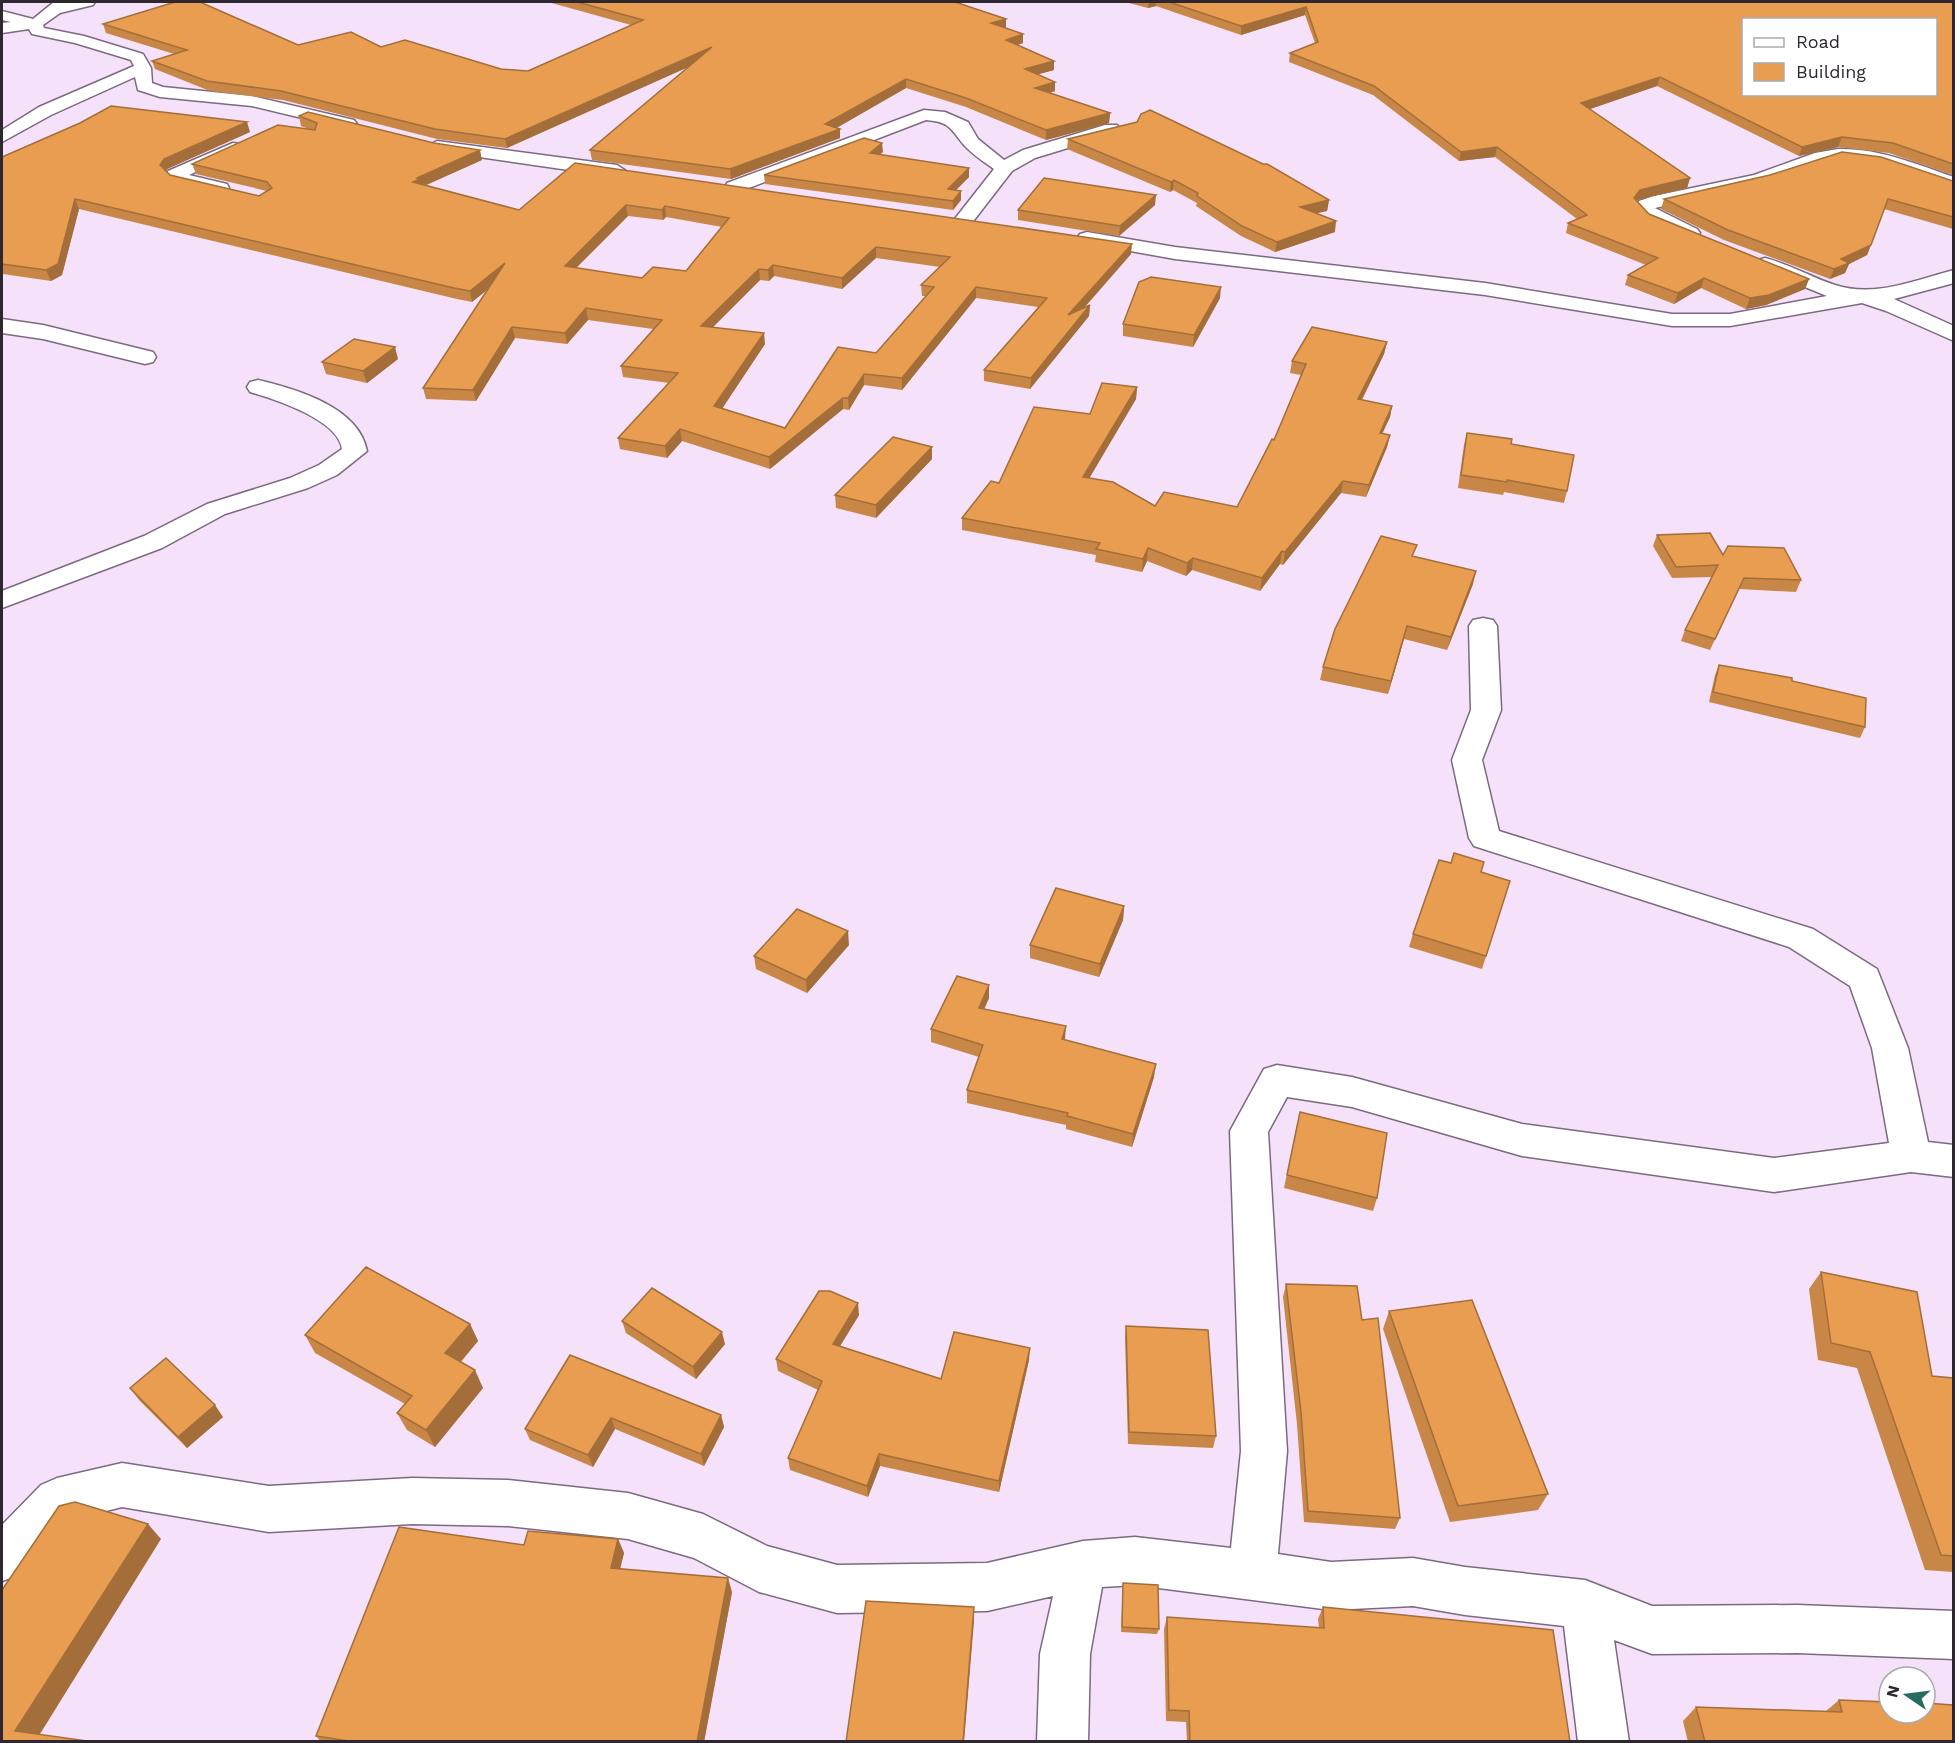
<svg xmlns="http://www.w3.org/2000/svg" width="1955" height="1743" viewBox="0 0 1955 1743" font-family="'Work Sans',sans-serif">
	<style>
		.lines { fill: none; stroke-linecap: round; stroke-linejoin: round }
		.minor-casing { stroke: #7c6a80; stroke-width: 3 }
		.minor { fill: #fff; fill-rule: evenodd }
		.wall { fill: #c88746; fill-rule: evenodd }
		.shaded-wall { fill: #a36e39 }
		.building { fill: #e99d51; stroke: #a36e39; stroke-width: 1.5; fill-rule: evenodd }
	</style>
	<rect width="100%" height="100%" fill="#f5e1fa"/>
	<g class="lines">
		<!-- minor casing -->
		<g class="minor-casing">
			<g id="minor">
				<path d="M54,2h41l-2,3 -33,8 -17,12 1,3 40,8 59,18 8,14 1,15 11,4 89,9 102,24 3,4 -9,5 -96,-23 -92,-9 -22,-7 -3,-13 -84,38 -49,27v-12l37,-23 95,-41 -3,-6 -56,-17 -43,-9 -3,-5 -27,4v-10l9,-1 -9,-2v-9l31,8z"/>
				<path d="M924,110l21,2 23,10 10,17 26,21 19,-10 82,-25h12l3,4 -3,4 -82,25 -23,13 -41,53 -7,2 -10,-6 40,-51c-10,-7 -22,-15 -30,-24 -14,-17 -14,-23 -38,-25l-185,71 -7,2 -9,-6 2,-4z"/>
				<path d="M437,141l180,24 9,6 -9,6 -186,-27 -3,-4z"/>
				<path d="M233,143l6,1 3,4 -3,4 -50,23 38,9 2,4 -2,4 -7,2 -46,-11 -8,-8 2,-4z"/>
				<path d="M1838,149c41,-1 78,15 116,28v13l-76,-26 -40,-5 -72,24 -111,25 42,21 3,4 -3,4 -7,2 -42,-17 -15,-14 6,-7 15,-5 100,-21 61,-22z"/>
				<path d="M1087,232l88,15 310,36 187,31h58l97,-18 -69,-28 -3,-4 3,-4 7,-2c24,6 46,19 70,27 40,13 80,-5 119,-15v13l-60,16 60,27v15l-68,-30 -24,-8 -132,23h-58l-187,-31 -310,-36 -95,-17 -3,-4 3,-4z"/>
				<path d="M2,319l41,6 110,27 3,5 -3,5 -8,2 -102,-25 -41,-6z"/>
				<path d="M258,380c38,9 101,27 109,71l-30,24 -29,13 -83,26 -63,34 -160,60v-17l142,-55 63,-32 83,-26 29,-13 23,-16c-3,-29 -67,-50 -92,-57l-3,-5 3,-5z"/>
				<path d="M1483,618l10,2 4,6 4,84 -19,50 17,71 314,98 64,40 31,79 20,94 26,3v32l-43,-5 -137,20 -252,-36 -170,-49 -65,-10 -19,35 19,319 -9,103 53,8 82,-4 52,9 120,13 67,26 145,-1 157,6v48l-157,-6 -145,1 -38,-14 15,102h-51l-14,-116 -99,-11 -52,-9 -82,4 -196,-25 -33,2 -12,67 -2,88h-51l3,-88 13,-58 -66,15 -150,2 -78,-21 -65,-34 -66,-19 -120,-13 -96,-2 -143,8 -147,-25 -52,13 -51,55 -17,6v-56l39,-40 16,-7 65,-15 147,23 143,-8 96,2 120,13 75,21 64,32 70,19 150,-2 96,-22 52,-4 96,11 10,-97 -11,-320 34,-62 13,-4 75,12 170,47 252,34 115,-15 -17,-95 -22,-62 -61,-39 -315,-101 -5,-8 -17,-78 19,-50 -2,-84 4,-6z"/>
			</g>
		</g>
		<!-- minor -->
		<use href="#minor" class="minor"/>
	</g>
	<!-- wall -->
	<g class="wall">
		<path d="M548,2h407l51,17v8l-2,1 19,6v9l-6,2 37,16v9l-16,4 17,8v9l-6,2 61,20 -1,10 -63,17 -80,-33 -60,-19 -70,40 4,1v9l-109,41 -139,-19 -2,-10 98,-83 -181,81 -70,-9 -154,-39 -73,-9 -55,-22 -3,-8 22,-7 -68,-21 -3,-9 195,21 83,2 120,22 27,2 103,-46z"/>
		<path d="M1125,2h828v173l-64,-22 -51,-6 -39,9 -142,-70 -68,23 101,69 -3,10 -50,12 -1,1 13,13 160,65 -4,10 -39,16 -20,4 -45,-21 -27,16 -49,-19 3,-10 18,-10 -80,-32 2,-10 9,-4 -82,-62 -36,4 -86,-66 -84,-33 1,-9 25,-10 -10,-28 -64,20 -85,-29 -8,2z"/>
		<path d="M299,116l183,44 -57,25 94,25 56,-47 556,91 -47,54 6,-3 -1,11 -59,73 -46,-8v-11l54,-63 -62,-9 -74,92 -38,-5 -15,25 -6,-1 -73,60 -88,-28 -15,17 -47,-9 -2,-11 51,-55 -46,-6 -2,-11 32,-37 -65,-9 -21,24 -52,-6 -39,63 -50,-2 -3,-11 65,-99 -16,13 -15,-3 -378,-90 -17,66 -11,6 -48,-7 -1,1v-118l248,-25 -83,37 -1,2 4,4 89,21 8,-5 -71,-17 -4,-10 117,-35 -8,-3zM628,216l35,4 3,-3 56,10 -36,44 -44,7 -66,-10zM876,258l64,9 -19,18 1,11h4l-50,57 -91,75 -63,-20 43,-64 -52,-17 47,-47 9,1 5,-5 68,13z"/>
		<path d="M1068,139l261,61 -2,11 -11,2 19,19 -60,20 -34,-16 -45,-30 1,-3 -24,-13 -3,2 -103,-43z"/>
		<path d="M883,152l-4,3 90,22 -13,13 5,10 -8,10 -188,-26 -1,-9z"/>
		<path d="M1953,181v48l-69,-20 -17,46 -18,9 -4,9 -15,6 -106,-39 -63,-31 3,-10z"/>
		<path d="M1155,205l-36,31 -101,-16v-10z"/>
		<path d="M1220,298l-27,49 -70,-11v-12z"/>
		<path d="M1387,342l-3,12 -22,46 30,6 -2,11 -8,16 8,2 -3,12 -21,50 -25,-4 -58,72 -3,-1 -20,27 -68,-21 -6,6 -39,-15 -5,11 -47,-10 1,-7 -134,-25v-12l37,-35 91,-69 47,-27 -1,12 -47,79 66,28 82,1 37,-67 27,-65 -11,-2 2,-12z"/>
		<path d="M398,359l-31,24 -41,-9 -4,-12z"/>
		<path d="M1467,433l44,11 56,47 -3,12 -60,-11 -1,3 -45,-7 6,-43z"/>
		<path d="M932,459l-56,59 -40,-10 -1,-13z"/>
		<path d="M1657,535l66,20 78,25 -5,12 -57,-3 -29,61 -29,-9 4,-11 27,-53 -40,1 -19,-32z"/>
		<path d="M1415,557l58,27 -26,66 -43,-11 -16,55 -68,-14 3,-13z"/>
		<path d="M1719,665l73,16 73,46 -5,11 -151,-36 6,-27z"/>
		<path d="M1451,863l59,18 -28,88 -73,-22 4,-13z"/>
		<path d="M1124,906l-1,14 -24,57 -69,-19v-13z"/>
		<path d="M849,945l-42,48 -51,-24 -2,-13z"/>
		<path d="M989,985v13l-5,11 81,31 89,37 -22,70 -66,-18v-4l-99,-22v-13l12,-33 -48,-15v-13z"/>
		<path d="M1297,1125l80,73 -4,13 -89,-23z"/>
		<path d="M1821,1272l111,104 21,2v194l-28,-2 -68,-202 -39,-8 -9,-71z"/>
		<path d="M1286,1284l76,36 38,198 -5,11 -91,-7 -7,-98 -14,-127z"/>
		<path d="M1389,1311l159,183 -10,16 -88,12 -67,-193z"/>
		<path d="M859,1315l-19,31 101,33 88,-19 -30,132 -119,-26 -12,31 -78,-27 -2,-12 30,-68 -40,-19 -2,-12z"/>
		<path d="M622,1321l103,23 -29,35 -70,-46z"/>
		<path d="M470,1324l8,17 -17,21 22,26 -48,59 -28,-17 -10,-17 8,-9 -90,-51 -10,-18z"/>
		<path d="M1126,1326l90,110 -3,12 -85,-4 -3,-106z"/>
		<path d="M570,1355l151,60 3,12 -20,39 -89,-37 -22,38 -63,-27 -5,-11z"/>
		<path d="M130,1388l93,29 -36,31 -48,-48z"/>
		<path d="M618,1539l6,14 -4,15 112,24 -28,150h-383l-5,-6 208,-191z"/>
		<path d="M1123,1583l36,46 -2,5 -36,-2z"/>
		<path d="M1323,1607l247,135h-383l-1,-20 -20,-1 -2,-92 3,-12 152,11 -1,-9z"/>
		<path d="M1839,1700l114,42h-265l-5,-21 13,-14 130,4z"/>
	</g>
	<!-- shaded-wall -->
	<g class="shaded-wall">
		<path d="M1149,2h7v4l-8,2z"/>
		<path d="M1306,7l-1,8 -64,20v-9z"/>
		<path d="M1006,19v8l-15,5v-9z"/>
		<path d="M1023,34v9l-17,6v-9z"/>
		<path d="M712,47l1,9 -206,92 -2,-9z"/>
		<path d="M1054,61v9l-29,8v-9z"/>
		<path d="M1660,77l-3,9 -78,27 2,-10z"/>
		<path d="M906,79v9l-80,46 -1,-10z"/>
		<path d="M1055,82v9l-20,6v-9z"/>
		<path d="M1110,113l-1,10 -63,17v-10z"/>
		<path d="M247,122l3,10 -83,37 -3,6 -4,-10 4,-6z"/>
		<path d="M840,129v9l-109,41 -1,-10z"/>
		<path d="M1842,137l-4,10 -39,9 3,-9z"/>
		<path d="M882,143l1,9 -13,10v-9z"/>
		<path d="M1497,147l-2,10 -36,4 2,-9z"/>
		<path d="M480,150l2,10 -60,27 -9,-5 4,-4z"/>
		<path d="M969,168v9l-21,21v-9z"/>
		<path d="M1690,178l-3,10 -50,12 -6,8 3,-10 6,-8z"/>
		<path d="M1174,180l-1,10 -3,2 1,-10z"/>
		<path d="M961,191v9l-8,10v-9z"/>
		<path d="M1156,195l-1,10 -36,31 1,-10z"/>
		<path d="M75,199l4,10 -17,66 -11,6 -5,-11z"/>
		<path d="M1329,200l-2,11 -28,6 1,-10z"/>
		<path d="M626,205l2,11 -61,61 -2,-11z"/>
		<path d="M665,206l1,11 -3,3 -1,-10z"/>
		<path d="M1336,221l-1,11 -60,20 2,-10z"/>
		<path d="M1132,244l-1,10 -63,72v-11z"/>
		<path d="M1871,245l-4,10 -18,9 -4,9 -15,6 4,-10 7,-10z"/>
		<path d="M876,247v11l-34,31v-11z"/>
		<path d="M505,263l2,11 -35,28 -2,-11z"/>
		<path d="M773,265l1,11 -5,5 -1,-11z"/>
		<path d="M759,269l1,11 -57,57 -2,-11z"/>
		<path d="M1704,278l-3,10 -27,16 4,-11z"/>
		<path d="M1809,279l-4,10 -39,16 -20,4 4,-11z"/>
		<path d="M976,287v11l-74,92v-12z"/>
		<path d="M1221,287l-1,11 -27,49 1,-12z"/>
		<path d="M1090,305l-1,11 -59,73 1,-11z"/>
		<path d="M586,308l2,12 -21,24 -2,-11z"/>
		<path d="M512,327l3,11 -39,63 -3,-11z"/>
		<path d="M764,333l1,11 -49,74 -2,-12z"/>
		<path d="M1387,342l-3,12 -28,57 2,-12z"/>
		<path d="M395,347l3,12 -31,24 -4,-12z"/>
		<path d="M864,374v11l-15,25 -1,-12z"/>
		<path d="M1137,387l-1,12 -53,90v-12z"/>
		<path d="M843,398v11l-73,60 -1,-12z"/>
		<path d="M1392,406l-2,11 -13,28 3,-12z"/>
		<path d="M680,429l2,12 -15,17 -2,-12z"/>
		<path d="M1390,435l-3,12 -21,50 3,-12z"/>
		<path d="M932,447v12l-56,59v-13z"/>
		<path d="M1343,481l-2,12 -58,72 2,-13z"/>
		<path d="M1148,548l-1,13 -5,11 1,-13z"/>
		<path d="M1282,551l-2,13 -20,27 2,-13z"/>
		<path d="M1193,558l-1,12 -6,6 1,-13z"/>
		<path d="M1476,571l-3,13 -26,66 4,-13z"/>
		<path d="M1407,626l-3,13 -16,55 3,-13z"/>
		<path d="M1124,906l-1,14 -24,57 1,-13z"/>
		<path d="M848,931l1,14 -42,48 -1,-13z"/>
		<path d="M989,985v13l-10,23v-13z"/>
		<path d="M1066,1026l-1,13h-3z"/>
		<path d="M1156,1064l-2,13 -22,70 1,-13z"/>
		<path d="M858,1303l1,12 -25,41 -1,-12z"/>
		<path d="M470,1324l8,17 -25,29 -8,-17z"/>
		<path d="M722,1332l3,12 -29,35 -3,-12z"/>
		<path d="M1030,1348l-1,12 -30,132v-11z"/>
		<path d="M475,1370l8,18 -48,59 -9,-17z"/>
		<path d="M215,1405l8,12 -36,31 -9,-11z"/>
		<path d="M721,1415l3,12 -20,39 -3,-12z"/>
		<path d="M611,1418l4,11 -22,38 -5,-12z"/>
		<path d="M879,1454l1,12 -12,31 -1,-11z"/>
		<path d="M148,1524l13,15 -126,203 -20,-11z"/>
		<path d="M618,1539l6,14 -7,29 -6,-14z"/>
		<path d="M728,1578l4,14 -28,150h-7z"/>
		<path d="M974,1607v14l-10,121h-1z"/>
	</g>
	<!-- building -->
	<g class="building">
		<path d="M175,2h25l98,43 53,-13 30,15 24,-7 96,29 27,2 115,-51 -66,-18h378l51,17 -15,4 32,11 -17,6 48,21 -29,8 30,13 -20,6 75,25 -64,17 -80,-32 -60,-19 -81,45 15,5 -110,40 -140,-19 122,-103 -207,92 -70,-10 -154,-38 -74,-10 -55,-20 35,-11 -84,-26z"/>
		<path d="M1169,2h784v162l-60,-21 -51,-6 -40,10 -142,-70 -79,26 109,75 -50,12 -6,8 15,16 160,65 -40,16 -19,3 -46,-20 -26,15 -50,-18 30,-17 -90,-35 19,-8 -90,-68 -36,5 -87,-66 -84,-33 28,-11 -12,-35 -65,19zM1743,20h192v74h-192z"/>
		<path d="M111,106l136,16 -83,37 -4,6 10,10 89,21 13,-8 -5,-6 -75,-18 86,-39 37,5 2,-7 -18,-7 9,-4 126,31 46,7 -63,28 3,1 -7,3 106,28 56,-47 557,81 -64,71 22,-10 -59,73 -47,-8 63,-72 -71,-11 -74,91 -38,-4 -16,24h-5l-74,59 -89,-28 -15,17 -47,-8 60,-65 -57,-7 41,-46 -76,-12 -21,25 -53,-6 -39,63 -50,-2 82,-125 -35,28 -16,-3 -379,-89 -17,65 -12,6 -44,-6v-107l78,-34zM626,205l36,5 3,-4 64,12 -43,53 -33,-4 -11,11 -77,-12zM876,247l74,10 -29,28 13,2 -58,66 -38,-6 -53,81 -71,-22 50,-73 -63,-7 58,-57 9,1 5,-5 69,13z"/>
		<path d="M1150,110l113,54h4l62,36 -29,7 36,14 -59,21 -35,-16 -45,-30 1,-3 -24,-13 -3,2 -103,-43 69,-17 4,-8z"/>
		<path d="M864,138l18,5 -12,10 99,15 -21,21 13,2 -8,10 -189,-26z"/>
		<path d="M1842,152l39,5 72,24v36l-65,-18 -17,46 -30,14 8,4 -15,6 -106,-39 -64,-31 106,-24z"/>
		<path d="M1044,178l112,17 -36,31 -102,-16z"/>
		<path d="M1151,277l70,10 -27,48 -71,-11 16,-42z"/>
		<path d="M1312,327l75,15 -29,57 34,7 -12,27 10,2 -21,50 -26,-4 -58,71 -3,-1 -20,27 -69,-20 -6,5 -39,-15 -5,11 -47,-10 4,-6 -138,-25 29,-37 8,2 35,-76 56,7 12,-31 35,4 -54,90 30,5 42,24 9,-14 73,15 35,-68 2,1 32,-76 -14,-3z"/>
		<path d="M354,339l41,8 -32,24 -41,-9z"/>
		<path d="M1467,433l45,6 -1,5 63,11 -7,36 -60,-11v2l-46,-7z"/>
		<path d="M893,437l39,10 -56,58 -41,-10z"/>
		<path d="M1710,533l13,22 5,-9 56,2 17,32 -57,-2 -29,61 -30,-9 33,-65 -42,2 -19,-32z"/>
		<path d="M1381,536l36,9 -5,11 64,15 -25,66 -44,-11 -16,55 -68,-14 12,-38z"/>
		<path d="M1719,665l73,13v3l74,17 -1,29 -152,-35z"/>
		<path d="M1454,853l30,9 -3,10 29,9 -24,75 -73,-22 26,-74 12,3z"/>
		<path d="M1056,888l68,18 -24,58 -70,-19z"/>
		<path d="M797,909l51,22 -42,49 -52,-24z"/>
		<path d="M957,976l32,9 -10,23 87,18 -4,13 94,25 -23,70 -66,-18 1,-3 -101,-23 16,-45 -52,-16z"/>
		<path d="M1300,1112l87,21 -10,65 -90,-23z"/>
		<path d="M366,1267l104,57 -25,29 30,17 -49,60 -29,-17 15,-17 -107,-61z"/>
		<path d="M1821,1272l96,20 15,84 21,2v178l-12,-1 -71,-203 -39,-9z"/>
		<path d="M1286,1284l71,2 5,34 16,-2 22,200 -92,-7 -7,-99z"/>
		<path d="M652,1288l70,44 -29,35 -71,-46z"/>
		<path d="M819,1291h11l28,12 -25,41 108,35 13,-47 76,16 -31,133 -120,-27 -12,32 -79,-28 34,-77 -46,-22z"/>
		<path d="M1472,1300l76,194 -90,12 -69,-195z"/>
		<path d="M1126,1326l82,4 8,106 -87,-4z"/>
		<path d="M570,1355l151,60 -20,39 -90,-36 -23,37 -63,-26z"/>
		<path d="M166,1358l49,47 -37,32 -48,-49z"/>
		<path d="M75,1502l73,22 -133,207 79,11h-92v-152l57,-84z"/>
		<path d="M399,1527l125,18 4,-14 90,8 -7,29 117,10 -31,164h-342l-39,-6z"/>
		<path d="M1123,1583l35,2 1,44 -37,-2z"/>
		<path d="M866,1601l108,6 -11,135h-117z"/>
		<path d="M1323,1607l230,23 17,112h-380l-1,-31 -20,-1 -2,-93 157,11z"/>
		<path d="M1839,1700l50,2v11h36v-10l28,2v37h-248l-9,-35 146,5z"/>
	</g>
	<!-- border -->
	<rect width="1955" height="1743" fill="none" stroke="#2e2730" stroke-width="6"/>
	<!-- legend -->
	<rect x="1742" y="18" width="195" height="78" fill="#ffffff" stroke="#aba9ac" stroke-width="1.5"/>
	<rect x="1754" y="38" width="30" height="9" fill="#ffffff" stroke="#aba9ac" stroke-width="1.5"/>
	<text x="1796" y="48" font-size="18" fill="#2e2730">Road</text>
	<rect x="1754" y="63" width="30" height="18" fill="#e99d51" stroke="#aba9ac" stroke-width="1.5"/>
	<text x="1796" y="78" font-size="18" fill="#2e2730">Building</text>
	<!-- north arrow -->
	<g transform="translate(1907 1695) rotate(284)"><circle r="28" fill="#ffffff" stroke="#aba9ac" stroke-width="1.5"/>
	<path d="M0-4.5L10 22L0 15L-10 22Z" fill="#276c60"/>
	<text y="-9" font-size="16" font-weight="bold" text-anchor="middle" fill="#2e2730">N</text>
	</g>
</svg>
